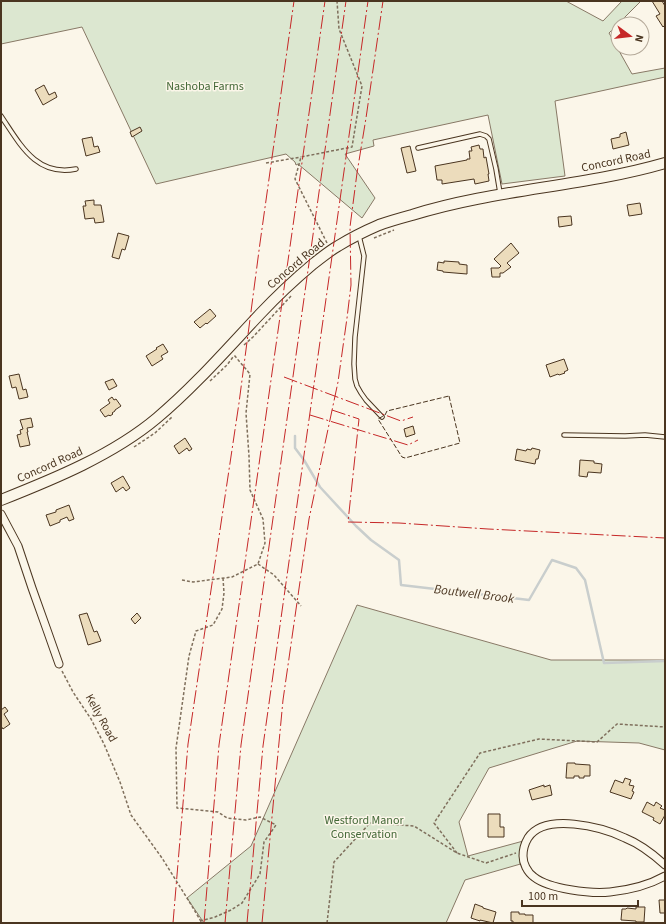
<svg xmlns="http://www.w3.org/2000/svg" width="666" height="924" viewBox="0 0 666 924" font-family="'Source Sans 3',sans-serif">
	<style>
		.green { fill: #dce7d0; stroke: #887966 }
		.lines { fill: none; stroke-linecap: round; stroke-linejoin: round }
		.stream { stroke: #c9cecd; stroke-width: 2.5 }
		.building { fill: #ecdcbc; stroke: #4a3520 }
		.lane-casing { stroke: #4a3520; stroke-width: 5.5 }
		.street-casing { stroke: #4a3520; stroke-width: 9 }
		.secondary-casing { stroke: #4a3520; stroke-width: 12 }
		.path { stroke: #7f6f5c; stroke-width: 1.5; stroke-dasharray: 3 2; stroke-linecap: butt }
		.lane { stroke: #fbf6e9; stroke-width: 3.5 }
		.street { stroke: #fbf6e9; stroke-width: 7 }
		.secondary { stroke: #fbf6e9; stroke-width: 10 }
		.fence { stroke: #4a3520; stroke-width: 1; stroke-dasharray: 5 2; stroke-linecap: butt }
		.power { stroke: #c62828; stroke-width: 1; stroke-dasharray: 14 3 2 3; stroke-linecap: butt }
		.labels { text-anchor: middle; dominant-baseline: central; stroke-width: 3; stroke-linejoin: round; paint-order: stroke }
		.park-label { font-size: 12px; fill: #436837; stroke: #fbf6e9 }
		.street-label { font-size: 12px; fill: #4a3520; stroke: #fbf6e9 }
		.water-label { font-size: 13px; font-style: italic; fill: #4a3520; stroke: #fbf6e9 }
	</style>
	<rect width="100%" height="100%" fill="#fbf6e9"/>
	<!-- green -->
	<g class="green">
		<path d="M1,1h565l37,20 19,-20h19l-32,32 23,41 33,-6v9l-110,24 10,75 -63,8 -14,-69 -115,25 1,6 -29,8 30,44 -13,20 -64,-54 -2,1 -1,-3 -9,-8 -130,30 -74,-157 -81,17z"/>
		<path d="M357,605l194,55h114v90l-26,-7 -62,-2 -88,27 -30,54 9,34 59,-16 -3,23 -59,17 -19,43h-242l-17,-25 64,-52z"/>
	</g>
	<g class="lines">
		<!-- stream -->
		<path class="stream" d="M295,436v12l9,12 16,27 36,39 15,14 28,20 2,25 128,15 23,-40 24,8 9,12 19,83 61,-2"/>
	</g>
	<!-- building -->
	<g class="building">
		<path d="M652,1h10l3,5v5l-1,1 1,1v12l-2,2 -7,-11 4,-2z"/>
		<path d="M44,85l5,10 6,-3 2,5 -14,8 -8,-15z"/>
		<path d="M140,127l2,4 -10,6 -2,-5z"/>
		<path d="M626,132l3,13 -16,4 -2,-10 9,-2v-3z"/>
		<path d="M92,137l2,10 4,-1 2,6 -14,4 -4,-17z"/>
		<path d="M479,145l1,4h3l1,9 2,-1 3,17h-1l1,7 -14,3 -1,-5 -32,5v-4h-5l-2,-14 32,-6v-1h3l-1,-8h3l-1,-4z"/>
		<path d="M410,146l6,25 -9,2 -6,-25z"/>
		<path d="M94,200v5h7l3,17 -9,1 -1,-5 -9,1 -2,-13h3l-1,-5z"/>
		<path d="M640,203l2,11 -13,2 -2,-11z"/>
		<path d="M571,216l1,9 -13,2 -1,-10z"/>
		<path d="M118,233l11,3 -4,14 -3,-1 -3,10 -7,-2z"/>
		<path d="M511,243l8,10 -12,10 4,4 -8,6h-3v4h-8l-1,-9h8l2,-2 -7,-7z"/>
		<path d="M444,261l15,1v2l8,1v9l-24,-2v-1l-6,-1 1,-8 6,1z"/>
		<path d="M210,309l6,7 -9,8 -1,-1 -6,5 -6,-6z"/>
		<path d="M163,344l5,8 -7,4 2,3 -11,7 -6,-10 11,-7 -1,-1z"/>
		<path d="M564,359l4,11 -4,2 1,1 -6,2 -1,-1 -8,3 -4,-12z"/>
		<path d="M19,374l4,16 3,-1 2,8 -9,2 -3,-12 -4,1 -3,-12z"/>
		<path d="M113,379l4,7 -8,4 -4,-8z"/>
		<path d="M112,397l2,3 2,-1 5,7 -6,4v1l-3,2 1,1 -3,2 -1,-1 -4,2 -5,-7 10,-7 -2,-3z"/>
		<path d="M31,418l2,9 -6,1 1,4h-1l3,13 -10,2 -3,-12 4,-1 -1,-4 3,-1 -3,-9z"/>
		<path d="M413,426l2,8 -9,3 -2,-8z"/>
		<path d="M185,438l7,11 -3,2 -2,-3 -8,6 -5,-8z"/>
		<path d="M532,448l8,2 -2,9h-2l-1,5 -20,-4 2,-11 9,2 1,-2 4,1z"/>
		<path d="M580,460l14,1v2l8,1 -1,9 -13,-1 -1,5 -8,-1z"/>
		<path d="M123,476l7,12 -4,3 -3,-4 -7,5 -5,-9z"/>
		<path d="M69,505l5,14 -5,2 -2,-4 -7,3v2l-10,4 -4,-11 10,-3v-2z"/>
		<path d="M87,613l7,19 3,-1 4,10 -13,4 -9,-30z"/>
		<path d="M137,613l4,5 -6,6 -4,-5z"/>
		<path d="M5,707l3,4 -4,3 6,10 -7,5 -2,-3v-16z"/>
		<path d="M567,763h8v1l15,1v11h-6v2h-5v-2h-5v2h-8z"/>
		<path d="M625,778l6,2 -2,5 5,1 -2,5 2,1 -3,7 -21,-7 5,-12 8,3z"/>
		<path d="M544,785v2l6,-2 2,10 -20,5 -3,-10z"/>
		<path d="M647,802l7,4 2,-4 6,4 -2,2 5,2v5l-5,9 -7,-4 1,-2 -12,-6z"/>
		<path d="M488,814h12v13h4v10h-16z"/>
		<path d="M659,900h6v13h-5z"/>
		<path d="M475,904l8,3v1l13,4 -3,11 -13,-3v1l-9,-3z"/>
		<path d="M636,907h9l-1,15h-8v-1l-15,-1 1,-11h4l1,-1 9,1z"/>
		<path d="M511,912h8v2h6v1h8v8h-20v-2h-2z"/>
	</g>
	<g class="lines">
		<!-- lane casing -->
		<g class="lane-casing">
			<g id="lane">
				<path d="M1,116c19,28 35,61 75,53"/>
				<path d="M418,148l62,-14 6,2 3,3 7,30 4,24"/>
				<path d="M359,236l5,20 -9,81 -1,27 1,15 2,7 4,7 5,7 16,17"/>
				<path d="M564,435l61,1 20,-1 20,2"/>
			</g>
		</g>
		<!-- street casing -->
		<g class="street-casing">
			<g id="street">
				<path d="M1,514l17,32 14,42 15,42 12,34"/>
				<path d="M665,865c-12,-11 -25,-21 -40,-27 -23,-11 -80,-26 -97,0 -3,5 -5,11 -5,18 0,7 4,16 11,21 15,12 57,17 76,15 19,-2 39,-7 55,-16"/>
			</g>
		</g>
		<!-- secondary casing -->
		<g class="secondary-casing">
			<path id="secondary" d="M1,500c53,-21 112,-45 156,-82 37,-31 70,-69 103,-104 17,-18 34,-34 53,-50 8,-6 16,-13 25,-18 13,-8 27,-15 41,-21 11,-4 22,-7 33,-10 83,-26 170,-28 253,-52"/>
		</g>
		<!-- path -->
		<g class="path">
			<path d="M266,163l35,-6"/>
			<path d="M374,238l20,-8"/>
			<path d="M327,243l-32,-64 6,-22 51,-10 10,-61 -23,-57 -2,-28"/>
			<path d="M244,345l9,-8 38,-41"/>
			<path d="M210,381l17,-16 6,-8"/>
			<path d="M134,447l21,-14 17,-16"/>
			<path d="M258,564l16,11 27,31"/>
			<path d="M182,580l11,2 39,-5 26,-13 7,-21 -2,-24 -13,-29 -1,-34 -3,-43 4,-39 -16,-19"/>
			<path d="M62,671l11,21 18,27 13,25 16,38 11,33 31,43 25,40 15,25"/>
			<path d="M457,853l-23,-30 46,-70 59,-14 58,3 20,-18 48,3"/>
			<path d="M200,921l15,-4 16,-7 11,-7 18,-29 4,-32 12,-17 -16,-8 -14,3 -19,-2 -9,-6 -41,-4 -1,-60 13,-92 7,-25 17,-6 9,-16 2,-16 -1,-15"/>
			<path d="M327,923l7,-61 36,-39 44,3 43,27 29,10 30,-10"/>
		</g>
		<!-- lane -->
		<use href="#lane" class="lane"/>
		<!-- street -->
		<use href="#street" class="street"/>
		<!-- secondary -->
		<use href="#secondary" class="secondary"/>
		<!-- fence -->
		<path class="fence" d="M449,396l11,47 -55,15 -3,-1 -24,-38 7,-4 2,-4z"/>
		<!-- power -->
		<g class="power">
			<path d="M284,377l117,44 12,-4"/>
			<path d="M332,410l27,9 -11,103 51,1 89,6 177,9"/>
			<path d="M310,415l98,30 10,-5"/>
			<path d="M173,923l15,-179 51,-341 21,-160 34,-242"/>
			<path d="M204,923l15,-178 106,-744"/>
			<path d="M225,923l16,-178 105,-744"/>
			<path d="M247,923l16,-177 105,-745"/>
			<path d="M262,923l21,-223 26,-181 29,-137 9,-64 4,-33 -1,-58 7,-54 9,-55 17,-117"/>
		</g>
	</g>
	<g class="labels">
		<!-- park labels -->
		<g class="park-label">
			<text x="205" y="86">Nashoba Farms</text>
			<text x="364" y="820">Westford Manor<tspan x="364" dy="14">Conservation</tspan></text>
		</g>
		<!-- street labels -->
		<g class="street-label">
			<text transform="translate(616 161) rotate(-12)">Concord Road</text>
			<text transform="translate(296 264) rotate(-40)">Concord Road</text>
			<text transform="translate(50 465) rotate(-24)">Concord Road</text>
			<text transform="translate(101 718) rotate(61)">Kelly Road</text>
		</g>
		<!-- water labels -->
		<g class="water-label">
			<text transform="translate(474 594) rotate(7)">Boutwell Brook</text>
		</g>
	</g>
	<!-- border -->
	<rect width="666" height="924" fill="none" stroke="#4a3520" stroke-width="4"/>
	<!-- north arrow -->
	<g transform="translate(630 36) rotate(105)"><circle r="19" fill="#fbf6e9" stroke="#b4a999"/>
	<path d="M0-3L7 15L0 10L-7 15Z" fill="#c62828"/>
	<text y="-6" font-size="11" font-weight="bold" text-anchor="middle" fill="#4a3520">N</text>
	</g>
	<!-- scale -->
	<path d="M522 900v6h116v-6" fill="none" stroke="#4a3520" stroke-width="2"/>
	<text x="528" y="900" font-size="12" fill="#4a3520" stroke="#fbf6e9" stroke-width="3" paint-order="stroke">100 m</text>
</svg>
